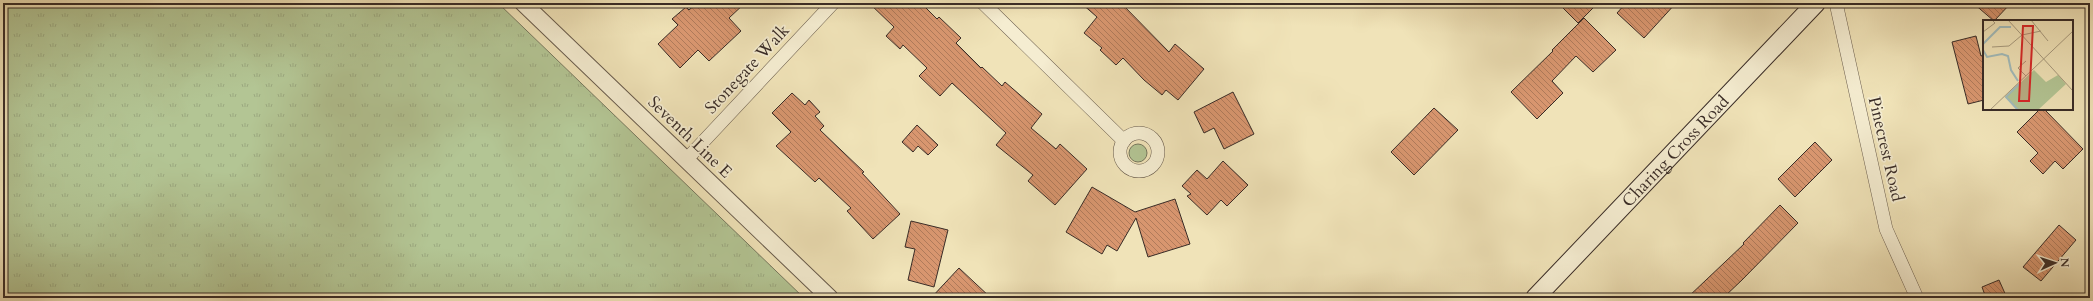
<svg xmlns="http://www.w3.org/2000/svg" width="2093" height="301" viewBox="0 0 2093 301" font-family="Cardo,serif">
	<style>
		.grass { fill: url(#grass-tufts); stroke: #76785e }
		.garden { fill: #b3c594; stroke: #76785e }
		.building { fill: url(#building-back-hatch); stroke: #392c27 }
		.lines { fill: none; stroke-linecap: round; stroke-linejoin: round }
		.minor-casing { stroke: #675a4b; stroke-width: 14 }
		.tertiary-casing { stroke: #675a4b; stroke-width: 18 }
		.secondary-casing { stroke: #392c27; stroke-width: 20 }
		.minor { stroke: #f5edd1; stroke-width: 13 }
		.tertiary { stroke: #f5edd1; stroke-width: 16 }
		.secondary { stroke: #f5edd1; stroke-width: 18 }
		.labels { text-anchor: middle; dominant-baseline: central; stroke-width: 3.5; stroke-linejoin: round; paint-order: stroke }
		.street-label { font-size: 17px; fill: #392c27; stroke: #f5edd1 }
		.inset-river { fill: none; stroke: #a1bbbb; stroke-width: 2 }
		.inset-road { fill: none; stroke: #a79a7e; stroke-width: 1 }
		.view { fill: #d62828; fill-opacity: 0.15; stroke: #d62828; stroke-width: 2 }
		.inset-edge { fill: none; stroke: #392c27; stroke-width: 2 }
	</style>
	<defs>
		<pattern id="grass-tufts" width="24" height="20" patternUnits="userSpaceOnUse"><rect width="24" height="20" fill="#b3c594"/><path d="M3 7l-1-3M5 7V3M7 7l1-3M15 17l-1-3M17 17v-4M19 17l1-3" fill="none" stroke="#9ba980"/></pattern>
		<pattern id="building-back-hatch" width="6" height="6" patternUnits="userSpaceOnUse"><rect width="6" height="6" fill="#d8966f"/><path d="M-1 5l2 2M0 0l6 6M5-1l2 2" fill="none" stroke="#b07b5b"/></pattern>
	</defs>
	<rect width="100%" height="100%" fill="#f0e3b8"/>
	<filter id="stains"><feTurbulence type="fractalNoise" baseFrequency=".005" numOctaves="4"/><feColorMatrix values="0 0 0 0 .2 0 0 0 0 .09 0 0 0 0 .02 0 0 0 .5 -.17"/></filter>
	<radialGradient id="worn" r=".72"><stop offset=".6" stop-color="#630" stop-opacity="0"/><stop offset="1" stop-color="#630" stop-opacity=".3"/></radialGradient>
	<!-- grass -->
	<path class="grass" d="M3,3h495l306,295h-801z"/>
	<!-- garden -->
	<circle class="garden" cx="1138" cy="153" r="9"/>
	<!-- building -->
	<g class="building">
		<path d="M697,3h48l-16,15 12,13 -32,30 -11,-11 -18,18 -22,-24 20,-19 -6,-6 14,-12 3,3z"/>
		<path d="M869,3h52l16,16 2,-2 22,21 -5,5 25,25 1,-1 20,19 3,-4 37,32 -11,14 25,21 4,-5 27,25 -32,36 -27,-24 5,-6 -37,-30 10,-12 -54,-50 -12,13 -21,-20 8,-8 -24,-23 -3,4 -14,-13 8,-9z"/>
		<path d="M1081,3h40l48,49 6,-8 29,25 -26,31 -12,-10 -4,5 -18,-15 -21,-22 -7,7 -16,-15 2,-2 -18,-15 13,-16z"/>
		<path d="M1558,3h40l-20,20z"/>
		<path d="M1626,3h50l-32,35 -27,-25z"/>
		<path d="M1973,3h38l-17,18z"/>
		<path d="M1584,18l32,32 -23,22 -17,-16 -24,25 11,12 -26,26 -26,-27 42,-41 -1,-1z"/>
		<path d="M1976,36l5,20 3,-1v45l-16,4 -16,-62z"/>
		<path d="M1233,92l21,42 -30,15 -10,-21 -10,5 -10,-21z"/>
		<path d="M792,93l13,12 4,-5 11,12 -5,4 9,10 -4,4 44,42 -2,1 38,41 -27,25 -26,-28 4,-3 -32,-30 -4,4 -39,-36 15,-14 -19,-19z"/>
		<path d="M1434,108l24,22 -44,45 -23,-23z"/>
		<path d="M2040,109h4l39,40 -20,20 -8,-8 -12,13 -13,-13 8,-8 -21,-21z"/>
		<path d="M917,125l21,20 -10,10 -10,-9 -5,6 -11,-10z"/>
		<path d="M1815,142l17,18 -37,37 -17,-18z"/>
		<path d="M1223,161l25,24 -21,21 -6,-6 -14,15 -20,-19 4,-2 -9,-8 15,-16 10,9z"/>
		<path d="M1092,187l43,25 40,-13 15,45 -42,13 -12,-39 -19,33 -10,-6 -5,9 -36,-22z"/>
		<path d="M1780,205l18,18 -56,57 -19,18h-36l57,-54 -1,-1z"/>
		<path d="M911,221l37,9 -14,57 -26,-7 7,-31 -10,-2z"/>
		<path d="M2059,225l17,15 -35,41 -18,-14z"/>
		<path d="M959,268l32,30h-60z"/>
		<path d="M1999,280l8,18h-21l-4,-11z"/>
	</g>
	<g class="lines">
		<!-- minor casing -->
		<g class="minor-casing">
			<g id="minor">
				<path d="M983,3l141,138"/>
				<path d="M1836,3l50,226 31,69"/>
				<circle cx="1139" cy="152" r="19"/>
				<path d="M686,160l147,-157"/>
			</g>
		</g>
		<!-- tertiary casing -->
		<g class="tertiary-casing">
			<path id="tertiary" d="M523,3l307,295"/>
		</g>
		<!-- secondary casing -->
		<g class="secondary-casing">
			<g id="secondary">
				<path id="s1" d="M1535,298l281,-295"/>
			</g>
		</g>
		<!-- minor -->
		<use href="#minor" class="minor"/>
		<!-- tertiary -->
		<use href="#tertiary" class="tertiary"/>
		<!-- secondary -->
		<use href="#secondary" class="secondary"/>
	</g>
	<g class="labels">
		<!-- street labels -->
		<g class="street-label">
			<text transform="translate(747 69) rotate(-47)">Stonegate Walk</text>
			<text transform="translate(690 137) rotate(44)">Seventh Line E</text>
			<text transform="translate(1886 149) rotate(77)">Pinecrest Road</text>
			<text stroke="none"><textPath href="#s1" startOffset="203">Charing Cross Road</textPath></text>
		</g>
	</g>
	<!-- overview -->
	<g transform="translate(1983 20)">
		<rect width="90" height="90" fill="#f0e3b8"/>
		<path d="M51,50l12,12 12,-7 8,9 -28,26h-19l-14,-13z" fill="#b3c594"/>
		<path class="inset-river" d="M0,24l17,-17h11M0,30l4,7 15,-3 6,2 3,14 7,11M35,90l-12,-13 13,-13"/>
		<path class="inset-road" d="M25,0l65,71M48,0l17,21M0,12l12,-9 -3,-3M9,27l17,-1 13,-11 19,-4M43,56l-8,-8 8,-7M7,90l83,-79"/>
		<path class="view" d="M40,6h10l-4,75h-10z"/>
		<rect width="90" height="90" class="inset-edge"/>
	</g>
	<!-- margin -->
	<rect width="2093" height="301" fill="none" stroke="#f0e3b8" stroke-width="16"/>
	<rect x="4" y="4" width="2085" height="293" fill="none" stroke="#392c27" stroke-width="2"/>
	<rect x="8" y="8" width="2077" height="285" fill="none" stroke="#392c27"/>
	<!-- north arrow -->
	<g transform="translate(2055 263) rotate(87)" stroke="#f5edd1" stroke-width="3" paint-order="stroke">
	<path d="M0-3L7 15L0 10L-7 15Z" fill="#392c27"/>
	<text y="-6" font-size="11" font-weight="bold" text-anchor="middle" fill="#392c27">N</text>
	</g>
	<rect width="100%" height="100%" filter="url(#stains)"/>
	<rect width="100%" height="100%" fill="url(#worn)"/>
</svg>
